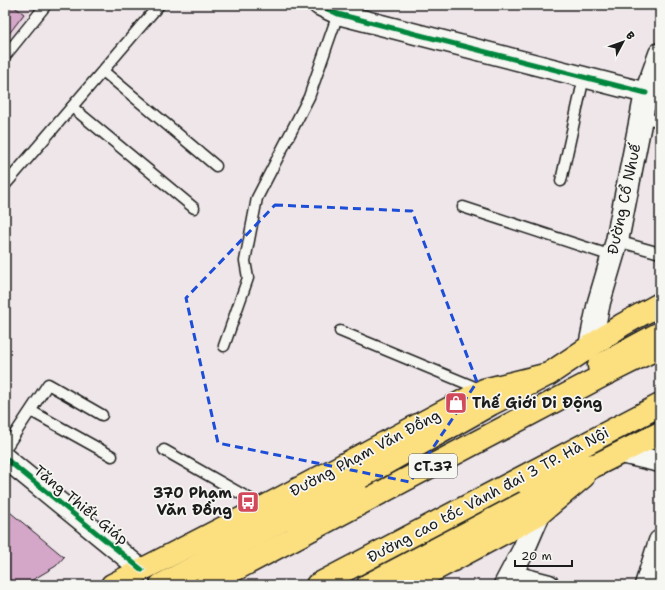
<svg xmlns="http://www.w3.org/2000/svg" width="665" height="590" viewBox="0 0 665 590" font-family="'Shantell Sans',sans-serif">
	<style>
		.built { fill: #e7d3e0 }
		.building { fill: #d4a7c9; stroke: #1c1c1c }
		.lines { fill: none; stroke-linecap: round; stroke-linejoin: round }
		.service-casing { stroke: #1c1c1c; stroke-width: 13 }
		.minor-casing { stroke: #1c1c1c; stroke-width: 23 }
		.secondary-casing { stroke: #1c1c1c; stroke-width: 25 }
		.primary-casing { stroke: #1c1c1c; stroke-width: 25 }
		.motorway-casing { stroke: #1c1c1c; stroke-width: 25 }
		.service { stroke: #f6f6f2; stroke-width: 10 }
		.minor { stroke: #f6f6f2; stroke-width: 20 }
		.secondary { stroke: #f6f6f2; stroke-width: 22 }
		.primary { stroke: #fce080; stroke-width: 22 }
		.motorway { stroke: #fce080; stroke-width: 22 }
		.cycleway-casing { stroke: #f6f6f2; stroke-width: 8 }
		.cycleway { stroke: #00873e; stroke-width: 5 }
		.marked { fill: none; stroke: #1d4ed8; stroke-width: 3; stroke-dasharray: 8 5; stroke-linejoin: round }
		.labels { text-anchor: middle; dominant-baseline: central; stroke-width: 3.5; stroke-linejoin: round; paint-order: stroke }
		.shield { fill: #f6f6f2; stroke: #5d5d5c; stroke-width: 1 }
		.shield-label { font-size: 14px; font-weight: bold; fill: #1c1c1c }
		.street-label { font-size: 15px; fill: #1c1c1c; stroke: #f6f6f2 }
		.poi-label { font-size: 15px; font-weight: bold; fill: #1c1c1c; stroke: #f6f6f2; text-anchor: start }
	</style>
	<rect width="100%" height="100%" fill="#efe6ea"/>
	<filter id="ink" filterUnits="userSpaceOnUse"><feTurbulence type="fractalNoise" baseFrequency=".025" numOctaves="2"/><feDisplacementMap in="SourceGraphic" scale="8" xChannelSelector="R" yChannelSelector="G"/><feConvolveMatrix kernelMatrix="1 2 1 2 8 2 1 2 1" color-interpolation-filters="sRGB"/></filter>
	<g filter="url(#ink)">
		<!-- built -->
		<path class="built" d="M5,5h29l-29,43z"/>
		<!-- building -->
		<g class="building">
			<path d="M5,5h7l12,9 -19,25z"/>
			<path d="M5,508l59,49 -8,9 -32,19h-19z"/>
		</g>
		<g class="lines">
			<!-- service casing -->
			<g class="service-casing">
				<g id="service">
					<path d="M5,56l41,-51"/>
					<path d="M103,71l113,95"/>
					<path d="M72,107l122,101"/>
					<path d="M641,116l19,6"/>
					<path d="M561,181l23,-104"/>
					<path d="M5,185l154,-180"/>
					<path d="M463,207l149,49"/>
					<path d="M617,241l43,12"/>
					<path d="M340,331l142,59"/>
					<path d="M224,346l24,-68 -3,-17 12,-63 52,-101 29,-83"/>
					<path d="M31,411l81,45"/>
					<path d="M5,449l43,-65 54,31"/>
					<path d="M164,450l100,57"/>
				</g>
			</g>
			<!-- minor casing -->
			<g class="minor-casing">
				<g id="minor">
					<path d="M319,5l19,9 308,79"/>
					<path d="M621,453l39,9"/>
					<path d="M5,458l137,112"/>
					<path d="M510,575l39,10"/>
					<path d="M645,585l14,-44h1"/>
				</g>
			</g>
			<!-- secondary casing -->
			<g class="secondary-casing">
				<g id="secondary">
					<path d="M590,346l9,-44 18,-61 29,-148 14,-39"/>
					<path d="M505,585l18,-34 16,-37"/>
				</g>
			</g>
			<!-- primary casing -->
			<g class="primary-casing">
				<g id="primary">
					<path d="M599,366l61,-33"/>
					<path d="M526,483l13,-7 59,-12 62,-31"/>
					<path d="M298,524l59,-31"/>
					<path d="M112,585l152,-78 220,-117 65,-16 73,-49 38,-21"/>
					<path d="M406,585l133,-71 44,-37"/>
				</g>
			</g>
			<!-- motorway casing -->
			<g class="motorway-casing">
				<g id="motorway">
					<path d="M161,585l157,-84 173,-97 58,-30"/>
					<path d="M206,585l396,-209 58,-29"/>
					<path d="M317,585l343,-180"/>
					<path d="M368,585l230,-121"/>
				</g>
			</g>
			<!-- service -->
			<use href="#service" class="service"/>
			<!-- minor -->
			<use href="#minor" class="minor"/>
			<!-- secondary -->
			<use href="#secondary" class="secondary"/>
			<!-- primary -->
			<use href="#primary" class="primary"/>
			<!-- motorway -->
			<use href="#motorway" class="motorway"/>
			<!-- cycleway casing -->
			<g class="cycleway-casing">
				<g id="cycleway">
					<path d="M319,5l19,9 308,79"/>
					<path d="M5,458l137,112"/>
				</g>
			</g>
			<!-- cycleway -->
			<use href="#cycleway" class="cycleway"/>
		</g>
	</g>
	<!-- marked area -->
	<path class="marked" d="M275,205l137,6 65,171 -67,100 -192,-39 -32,-145z"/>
	<!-- icons -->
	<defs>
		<g id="shop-square" transform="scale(1.15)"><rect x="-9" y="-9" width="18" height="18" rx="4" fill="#d1495b" stroke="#f6f6f2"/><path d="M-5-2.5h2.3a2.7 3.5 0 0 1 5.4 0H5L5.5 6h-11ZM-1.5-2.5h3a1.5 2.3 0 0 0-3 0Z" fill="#fff"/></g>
		<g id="bus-square" transform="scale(1.15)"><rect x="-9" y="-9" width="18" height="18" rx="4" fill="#d1495b" stroke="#f6f6f2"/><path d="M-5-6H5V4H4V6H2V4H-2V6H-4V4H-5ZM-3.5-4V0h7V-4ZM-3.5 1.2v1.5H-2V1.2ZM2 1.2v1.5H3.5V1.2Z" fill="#fff"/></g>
	</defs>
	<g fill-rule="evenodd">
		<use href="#shop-square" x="456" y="403"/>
		<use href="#bus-square" x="248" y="502"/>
	</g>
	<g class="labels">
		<!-- shield labels -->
		<rect class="shield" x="409" y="454" width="48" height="24" rx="3"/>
		<g class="shield-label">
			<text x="433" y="466">CT.37</text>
		</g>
		<!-- street labels -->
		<g class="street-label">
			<text transform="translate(624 199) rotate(-78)">Đường Cổ Nhuế</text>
			<text transform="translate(365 453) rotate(-28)">Đường Phạm Văn Đồng</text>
			<text transform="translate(488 495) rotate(-28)">Đường cao tốc Vành đai 3 TP. Hà Nội</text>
			<text transform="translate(81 505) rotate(39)">Tăng Thiết Giáp</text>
		</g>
		<!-- poi labels -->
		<g class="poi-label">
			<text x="472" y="403">Thế Giới Di Động</text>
			<text x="232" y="493" text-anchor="end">370 Phạm<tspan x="232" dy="17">Văn Đồng</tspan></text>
		</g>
	</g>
	<!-- margin -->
	<rect width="665" height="590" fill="none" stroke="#f6f6f2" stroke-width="20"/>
	<rect x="10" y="10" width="645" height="570" fill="none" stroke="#1c1c1c" stroke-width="1.5" filter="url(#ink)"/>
	<!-- north arrow -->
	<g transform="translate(623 42) rotate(49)" stroke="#f6f6f2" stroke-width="3" paint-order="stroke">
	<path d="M0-3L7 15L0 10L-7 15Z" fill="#1c1c1c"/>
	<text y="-6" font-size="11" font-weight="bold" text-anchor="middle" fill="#1c1c1c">B</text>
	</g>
	<!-- scale -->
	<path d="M515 560v6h57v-6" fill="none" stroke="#1c1c1c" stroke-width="2"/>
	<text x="521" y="560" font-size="12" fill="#1c1c1c" stroke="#f6f6f2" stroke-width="3" paint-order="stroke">20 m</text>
</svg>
